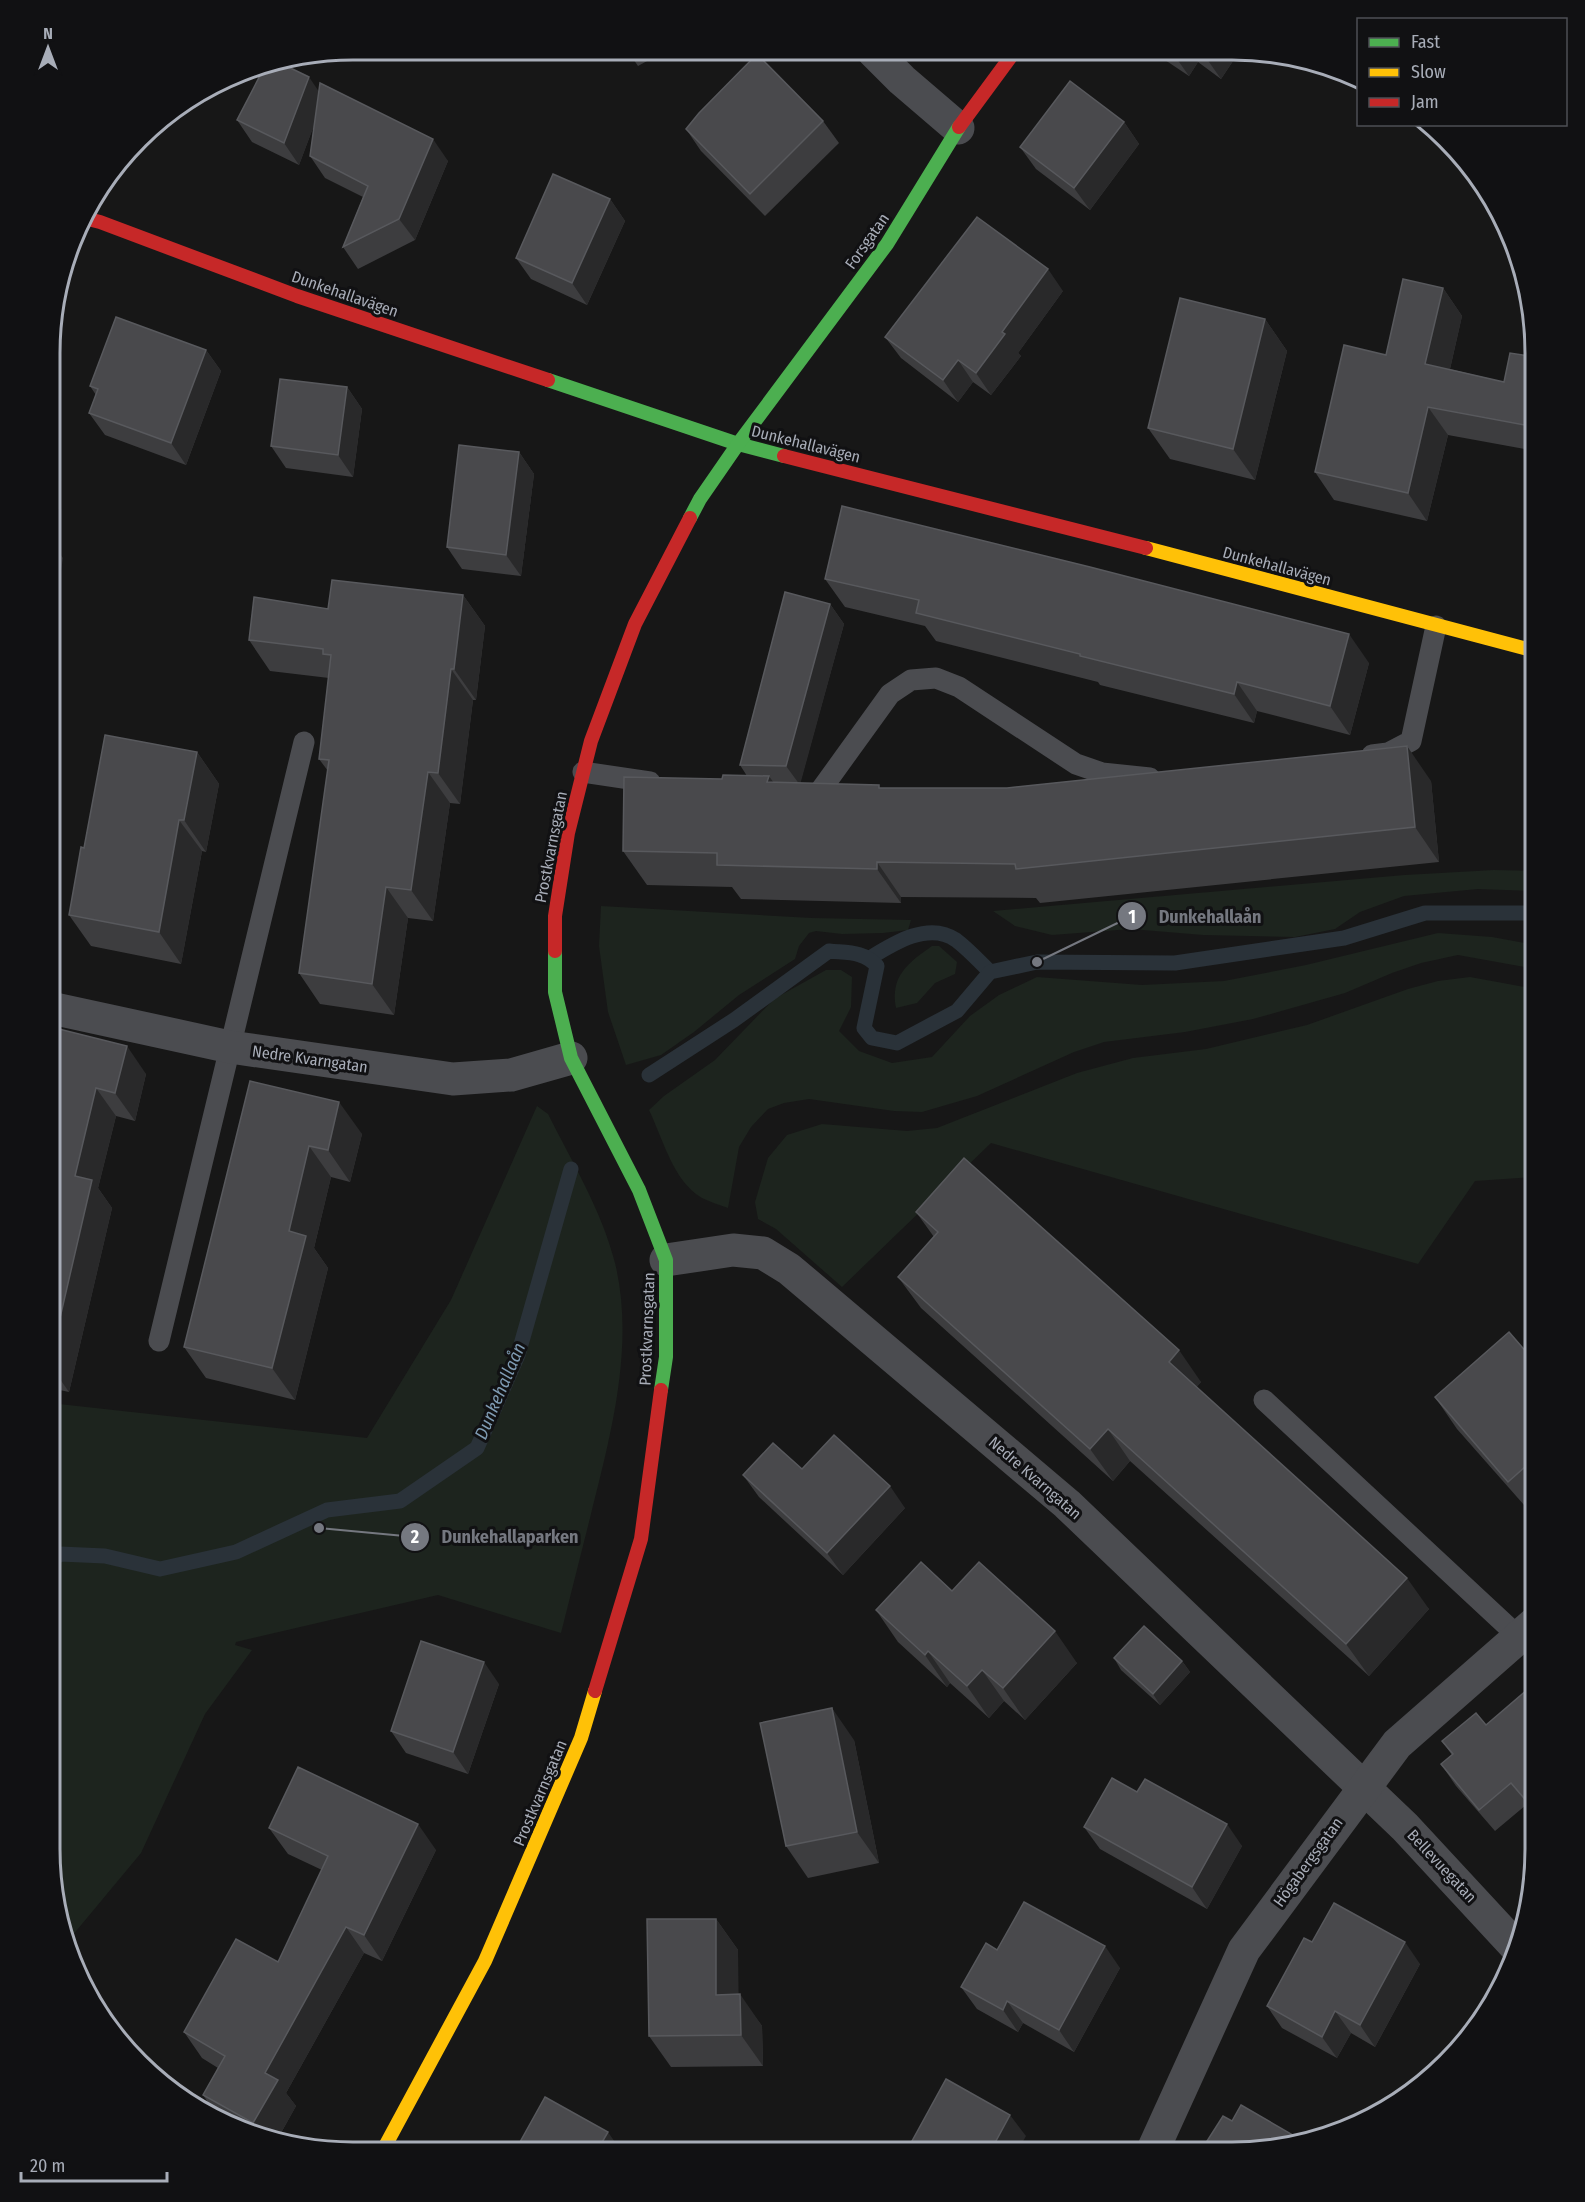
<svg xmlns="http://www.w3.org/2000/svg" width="1585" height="2202" viewBox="0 0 1585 2202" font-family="'Fira Sans Condensed',sans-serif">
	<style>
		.green { fill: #1d241e }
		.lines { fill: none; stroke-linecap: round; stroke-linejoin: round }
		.stream { stroke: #2a3239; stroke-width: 15 }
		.lane { stroke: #4b4c50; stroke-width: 21 }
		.street { stroke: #4b4c50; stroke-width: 33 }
		.fast { stroke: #4caf50; stroke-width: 14 }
		.slow { stroke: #ffc107; stroke-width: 14 }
		.jam { stroke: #c62828; stroke-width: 14 }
		.wall { fill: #3d3d3f }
		.shaded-wall { fill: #29292a }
		.building { fill: #49494c; stroke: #58595d; stroke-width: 1.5 }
		.labels { text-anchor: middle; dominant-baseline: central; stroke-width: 6; stroke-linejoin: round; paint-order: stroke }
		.street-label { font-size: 16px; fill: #a8adb8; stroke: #111113 }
		.water-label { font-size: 18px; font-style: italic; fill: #7f9bb3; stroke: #111113 }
		.rim { fill: none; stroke: #a8adb8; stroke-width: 3 }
		.leader { fill: none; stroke: #757880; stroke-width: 2 }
		.callout-dot { fill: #757880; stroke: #111113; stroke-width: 2 }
		.mark-label { font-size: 18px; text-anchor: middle; font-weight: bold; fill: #fff }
		.callout-label { font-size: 18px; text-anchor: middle; font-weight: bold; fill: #757880; stroke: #111113; stroke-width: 6; stroke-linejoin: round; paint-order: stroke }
	</style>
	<rect width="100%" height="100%" fill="#171717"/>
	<!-- green -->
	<g class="green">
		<path d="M1494,870l41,1v20l-57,-2 -74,7 -44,16 -25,17 -40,8 -92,-2 -72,-6 -79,6 -37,-9 -22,-15 412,-36z"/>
		<path d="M601,906l211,12 99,2 -3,10 -25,3 -41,1 -26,-3 -7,2 -10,13 -4,13 -56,36 -45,37 -33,23 -35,10 -18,-53 -9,-66z"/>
		<path d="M1438,933l54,4 43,8v24l-77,-14 -37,8 -29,10 -47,20 -92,26 -68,13 -81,10 -30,10 -97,44 -55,16 -28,-1 -85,-12 -25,4 -16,6 -17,18 -12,20 -11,61c-8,-3 -18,-6 -26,-10 -29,-17 -39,-59 -53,-88l15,-14 51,-36 59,-61 52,-29h15l11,7 -1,30 -12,24 20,20 33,12 40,-6 38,-41 29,-21 38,-18 105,8 82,-4 82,-16z"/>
		<path d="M932,946h7l18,16 -2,12 -20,9 -18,20 -21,5c-6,-32 12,-45 36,-62z"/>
		<path d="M1470,977l65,12v188l-60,4 -57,83 -427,-121 -149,144 -66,-58 -18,-10 -3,-17 13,-44 19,-23 35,-11 85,7 30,-3 140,-55 56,-15 73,-9 101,-24 101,-36 30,-8z"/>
		<path d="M537,1106l11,8c24,48 54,97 67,149 20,82 -4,171 -24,251 -10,40 -20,79 -30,119l-123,-38 -202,47 -1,3 17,5 -47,64 -64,139 -74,89 -12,-33 -5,-60v-446l317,35 84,-138z"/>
	</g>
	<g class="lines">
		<!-- stream -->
		<g class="stream">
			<path d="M870,958c24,-15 59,-37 86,-18 12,9 23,21 34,32"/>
			<path d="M649,1075l85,-55 95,-69c18,2 35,0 48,15l-13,62 8,10 25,5 60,-32 33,-39 47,-10 138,1 169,-25 81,-25h110"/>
			<path d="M50,1562l10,-8 45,2 55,13 76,-17 91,-42 73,-9 77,-53 41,-93 53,-186"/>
		</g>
		<!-- lane -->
		<g class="lane">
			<path d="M1372,755l16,-2 23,-12 25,-115"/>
			<path d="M583,772l67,10"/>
			<path d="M803,798h12l75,-104 21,-14 25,-2 23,9 117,77 26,9 48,5"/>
			<path d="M159,1341l145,-599"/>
			<path d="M1264,1400l255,237"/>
		</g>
		<!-- street -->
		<g class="street">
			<path d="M873,51l29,29 56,48"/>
			<path d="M51,1008l179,39 223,32 58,-4 60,-17"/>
			<path d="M666,1260l67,-10 30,3 26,16 278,235 338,323 113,122"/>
			<path d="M1152,2152l92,-202 153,-206 138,-121"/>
		</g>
		<!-- fast -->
		<g class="fast">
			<path d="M548,380l190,64 46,12"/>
			<path d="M690,518l10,-19 38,-55 149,-200 72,-117"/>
			<path d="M555,951v41l16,66 68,132 27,70v97l-5,33"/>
		</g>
		<!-- slow -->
		<g class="slow">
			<path d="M1146,548l389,103"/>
			<path d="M383,2150l102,-189 96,-223 14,-47"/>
		</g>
		<!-- jam -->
		<g class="jam">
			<path d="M959,127l56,-76"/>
			<path d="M84,218l16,4 197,74 251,84"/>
			<path d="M784,456l362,92"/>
			<path d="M555,951v-35l13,-83 23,-92 44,-117 55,-106"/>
			<path d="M595,1691l46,-152 20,-149"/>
		</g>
	</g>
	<!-- wall -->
	<g class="wall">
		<path d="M627,50h40l-29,16z"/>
		<path d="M1153,52h86l-18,27 -23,-17 -9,14z"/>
		<path d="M319,92l129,69 -33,79 -57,29 -15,-22 20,-50 -38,-19 -15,-22 4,-31 -15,40 -47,-23 -15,-22z"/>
		<path d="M823,121l16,22 -74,73 -64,-65 -15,-22z"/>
		<path d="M1124,122l15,22 -49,66 -54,-41 -16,-22z"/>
		<path d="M610,199l15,22 -38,84 -56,-26 -15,-21z"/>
		<path d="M1443,288l19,28 -12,53 54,13 31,-25v94l-87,-16 -21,86 -93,-21 -19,-28 71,-117z"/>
		<path d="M1063,291l-45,62 3,3 -30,39 -18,-13 -15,20 -57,-44 -16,-21z"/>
		<path d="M1265,319l22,32 -32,129 -85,-21 -22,-31z"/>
		<path d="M206,350l15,21 -35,94 -81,-30 -16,-22 7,-18 -6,-9z"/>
		<path d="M347,387l15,22 -9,68 -67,-9 -15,-22z"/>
		<path d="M519,452l15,22 -13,102 -59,-7 -15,-22z"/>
		<path d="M825,579l544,84 -19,72 -93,-24 -3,12 -154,-38 -2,-3 -162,-41 -11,-15 -80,-19z"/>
		<path d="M463,595l22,31 -9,74h-3l-13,104 -10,-1 -17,118 -25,-3 -14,97 -74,-11 -21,-31 29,-202 -9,-12 10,-81 -59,-7 -21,-31 79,-31z"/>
		<path d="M830,604l14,20 -44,159 81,5h126l424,-7 8,81 -399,41 -4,-5 -135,-1v6l-160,-4 -9,-12 -85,-2 -24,-34 99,-72 25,-3 -7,-11z"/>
		<path d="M197,752l22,32 -13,68 -4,-1 -21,113 -90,-18 -22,-31 15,-67z"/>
		<path d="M51,1027l95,47 -11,47 -19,-5 -18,72 14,20 -43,184 -19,-4z"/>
		<path d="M250,1081l112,53 -12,48 -19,-5 -17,71 14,20 -33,132 -89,-22 -22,-31z"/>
		<path d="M916,1212l285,170 -5,5 233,222 -60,67 -239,-215 -17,20 -192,-173 -23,-31 36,-40z"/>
		<path d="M1535,1362v147l-4,4 -74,-84 -22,-32z"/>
		<path d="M802,1469l103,39 -62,67 -84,-78 -16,-22z"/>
		<path d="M952,1591l125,72 -52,57 -21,-19 -15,17 -39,-35 -3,4 -49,-45 -22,-32z"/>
		<path d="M1114,1658l68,3 8,11 -30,33 -39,-35z"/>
		<path d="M1535,1683v131l-9,-9 -31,26 -39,-45 -15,-22 11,-9 -10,-14 44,-16z"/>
		<path d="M499,1684l-31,90 -62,-21 -15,-22z"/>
		<path d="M854,1740l25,123 -71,15 -22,-32z"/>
		<path d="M1137,1792l105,54 -35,63 -107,-60 -16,-22z"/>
		<path d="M269,1828l167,22 -54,111 -18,-8 -78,140 10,13 -19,34 -40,-10 -17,-10 -17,-25 15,-27 -16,-10 -18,-26 94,-70 44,-92 -34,-16z"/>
		<path d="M716,1919l22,31v44l24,32 1,40 -92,1 -22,-31z"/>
		<path d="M1312,1942l108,22 -45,83 -24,-14 -14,25 -55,-30 -15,-22z"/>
		<path d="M997,1950l123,18 -46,84 -51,-29 -5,9 -41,-23 -16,-22z"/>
	</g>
	<!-- shaded-wall -->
	<g class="shaded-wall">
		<path d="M1172,52h19l7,10 -9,14z"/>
		<path d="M1202,52h37l-18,27z"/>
		<path d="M309,77l15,22 -25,66 -15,-22z"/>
		<path d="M1124,122l15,22 -49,66 -16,-22z"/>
		<path d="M147,132l-4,11 -2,-4z"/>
		<path d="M433,139l15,22 -33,79 -16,-21z"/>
		<path d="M610,199l15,22 -38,84 -15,-22z"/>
		<path d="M1048,269l15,22 -45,62 3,3 -30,39 -15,-22 26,-41z"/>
		<path d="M1443,288l19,28 -17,75 -20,-27z"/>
		<path d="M1265,319l22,32 -32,129 -22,-31z"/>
		<path d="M206,350l15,21 -35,94 -15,-22z"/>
		<path d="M958,360l15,22 -15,20 -15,-22z"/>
		<path d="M347,387l15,22 -9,68 -15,-22z"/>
		<path d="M1428,407l20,28 -21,86 -19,-28z"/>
		<path d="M519,452l15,22 -13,102 -15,-21z"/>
		<path d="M52,542l11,16 -11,69z"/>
		<path d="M463,595l22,31 -9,74 -22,-31z"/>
		<path d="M830,604l14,20 -44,161 -14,-19z"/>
		<path d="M1349,634l20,29 -19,72 -20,-29z"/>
		<path d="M451,669l22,31 -13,104 -22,-31z"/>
		<path d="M1237,682l20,29 -3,12 -20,-29z"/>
		<path d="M1407,746l24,35 8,81 -24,-35z"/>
		<path d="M197,752l22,32 -13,68 -22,-32z"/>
		<path d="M428,772l22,31 -17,118 -22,-31z"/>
		<path d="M769,776l24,35 -26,-29z"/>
		<path d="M179,820l23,31 -21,113 -22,-32z"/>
		<path d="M877,862l24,35v6l-24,-34z"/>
		<path d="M386,887l22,31 -14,97 -22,-31z"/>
		<path d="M127,1046l19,28 -11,47 -20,-28z"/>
		<path d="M96,1088l20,28 -18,72 14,20 -43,184 -19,-27v-4l25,-185z"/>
		<path d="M339,1102l23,32 -12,48 -22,-32z"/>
		<path d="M309,1146l22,31 -17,71 14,20 -33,132 -23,-32 17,-137z"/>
		<path d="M1179,1350l22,32 -10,12 -22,-32z"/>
		<path d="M1108,1429l22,32 -17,20 -23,-32z"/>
		<path d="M890,1486l15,22 -62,67 -16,-22z"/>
		<path d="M1407,1578l22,31 -60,67 -23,-32z"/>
		<path d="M1055,1631l22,32 -52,57 -22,-32z"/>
		<path d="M928,1651l22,32 -3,4 -22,-32z"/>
		<path d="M1182,1661l8,11 -30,33 -7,-11z"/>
		<path d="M484,1662l15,22 -31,90 -15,-22z"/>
		<path d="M982,1670l22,31 -15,17 -22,-32z"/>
		<path d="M832,1708l22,32 25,123 -22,-31z"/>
		<path d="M418,1824l18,26 -54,111 -18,-26z"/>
		<path d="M1227,1824l15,22 -35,63 -15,-22z"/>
		<path d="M716,1919l22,31 1,77 -23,-32z"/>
		<path d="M346,1927l18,26 -78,140 10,13 -19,34 -15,-4 -9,-13 12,-50z"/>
		<path d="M1405,1942l15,22 -45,83 -15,-22z"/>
		<path d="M1105,1946l15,22 -46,84 -15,-22z"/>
		<path d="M740,1994l22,32 1,40 -22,-31z"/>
		<path d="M1007,2001l16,22 -5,9 -15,-22z"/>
		<path d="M1335,2011l16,22 -14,25 -15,-21z"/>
		<path d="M1010,2115l16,21 -9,16h-27z"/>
		<path d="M608,2132l13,19h-24z"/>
	</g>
	<!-- building -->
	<g class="building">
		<path d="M757,54l66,67 -73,73 -64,-65 13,-16z"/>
		<path d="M278,62l31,15 -25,66 -47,-23 29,-56z"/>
		<path d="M1070,81l54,41 -50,66 -54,-41z"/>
		<path d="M320,83l113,56 -34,80 -56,28 25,-61 -58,-30z"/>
		<path d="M553,174l57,25 -38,84 -56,-25z"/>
		<path d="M977,217l71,52 -46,63 3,2 -29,39 -18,-13 -15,20 -58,-43z"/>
		<path d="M1403,279l40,9 -18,76 79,18 6,-29 25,4v70l-107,-20 -20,86 -93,-21 29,-127 42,10z"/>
		<path d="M1180,298l85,21 -32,130 -85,-21z"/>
		<path d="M116,317l90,33 -35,93 -82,-30 9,-24 -8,-3z"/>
		<path d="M280,379l67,8 -9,68 -67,-9z"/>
		<path d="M459,445l60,7 -13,103 -59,-8z"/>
		<path d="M842,506l248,61 259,67 -19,72 -93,-24 -3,12 -154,-38v-2l-164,-41 3,-13 -94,-21z"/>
		<path d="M332,580l131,15 -9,74h-3l-13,104 -10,-1 -17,118 -25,-3 -14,97 -73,-11 30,-213 -10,-1 12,-104 -8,-1v-5l-74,-9 5,-43 74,12z"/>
		<path d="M785,592l45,12 -44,162 -46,-1z"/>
		<path d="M105,735l92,17 -13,68h-5l-20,112 -90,-17 12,-68 3,1z"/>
		<path d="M1407,746l8,81 -399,42 -1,-5 -138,-2v7l-160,-4v-12l-94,-2 1,-74 98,2 1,-4 46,1 -2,6 112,3v3h128z"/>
		<path d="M51,1027l76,19 -12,47 -19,-5 -21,88 17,4 -42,181z"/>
		<path d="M250,1081l89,21 -11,48 -19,-4 -20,85 17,5 -34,132 -88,-21z"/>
		<path d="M964,1158l215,192 -10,12 238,216 -61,66 -238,-215 -18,20 -192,-172 40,-45 -22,-20z"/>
		<path d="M1509,1332l26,30v96l-27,24 -73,-85z"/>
		<path d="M834,1435l56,51 -63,67 -84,-78 30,-32 29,26z"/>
		<path d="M921,1562l31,29 27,-29 76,69 -52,57 -21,-18 -15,16 -39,-35 -3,4 -49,-45z"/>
		<path d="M1144,1626l38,35 -29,33 -39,-36z"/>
		<path d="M421,1641l63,21 -31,90 -62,-21z"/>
		<path d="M1535,1683v128l-24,-28 -32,27 -38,-46 12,-10 -11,-13 34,-28 10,12z"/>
		<path d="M832,1708l25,124 -71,14 -26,-123z"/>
		<path d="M298,1767l120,57 -54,111 -18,-8 -81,146 13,7 -25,43 -50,-28 22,-39 -41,-24 52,-93 42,23 50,-106 -59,-28z"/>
		<path d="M1112,1778l25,14 8,-13 82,45 -35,63 -108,-60z"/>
		<path d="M1024,1902l81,44 -46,84 -52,-29 -4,9 -42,-23 25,-44 11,7z"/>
		<path d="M1334,1903l71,39 -45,83 -25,-14 -13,26 -55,-31 37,-68 8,4z"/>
		<path d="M647,1919h69v76l24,-1 1,41 -92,1z"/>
		<path d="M946,2079l64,36 -20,37h-84z"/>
		<path d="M545,2097l63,35 -11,19h-82z"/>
		<path d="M1241,2105l64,37 -13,5 -60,5h-32l23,-36 9,5z"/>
	</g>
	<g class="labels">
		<!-- street labels -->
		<g class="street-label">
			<text transform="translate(867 241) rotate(-55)">Forsgatan</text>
			<text transform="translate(345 294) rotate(19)">Dunkehallavägen</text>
			<text transform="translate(806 444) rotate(14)">Dunkehallavägen</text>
			<text transform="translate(1277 566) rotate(15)">Dunkehallavägen</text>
			<text transform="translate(551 847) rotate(-79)">Prostkvarnsgatan</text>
			<text transform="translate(310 1059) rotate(8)">Nedre Kvarngatan</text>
			<text transform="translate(647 1329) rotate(-88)">Prostkvarnsgatan</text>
			<text transform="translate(1035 1478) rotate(41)">Nedre Kvarngatan</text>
			<text transform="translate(540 1793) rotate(-67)">Prostkvarnsgatan</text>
			<text transform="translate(1308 1862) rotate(-54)">Högabergsgatan</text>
			<text transform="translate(1442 1866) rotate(47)">Bellevuegatan</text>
		</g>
		<!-- water labels -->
		<g class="water-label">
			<text transform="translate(500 1391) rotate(-67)">Dunkehallaån</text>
		</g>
	</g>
	<!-- crop -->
	<path d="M0 0H1585V2202H0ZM353 60H1232A293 293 0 0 1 1525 353V1849A293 293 0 0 1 1232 2142H353A293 293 0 0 1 60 1849V353A293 293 0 0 1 353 60Z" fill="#111113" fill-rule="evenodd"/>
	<path class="rim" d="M353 60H1232A293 293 0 0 1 1525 353V1849A293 293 0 0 1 1232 2142H353A293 293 0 0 1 60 1849V353A293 293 0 0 1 353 60Z"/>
	<!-- callouts -->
	<path class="leader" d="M1037 962L1132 916M319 1528L415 1537"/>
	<g class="callout-dot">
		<circle cx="1037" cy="962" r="6"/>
		<circle cx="319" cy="1528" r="6"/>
		<circle cx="1132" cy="916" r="15"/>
		<circle cx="415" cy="1537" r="15"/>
	</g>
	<g class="mark-label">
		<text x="1132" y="923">1</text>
		<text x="415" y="1543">2</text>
	</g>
	<g class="callout-label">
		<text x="1210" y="923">Dunkehallaån</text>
		<text x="510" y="1543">Dunkehallaparken</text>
	</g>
	<!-- legend -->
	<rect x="1357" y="18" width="210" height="108" fill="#111113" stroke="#4d4f55" stroke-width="1.5"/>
	<rect x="1369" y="38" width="30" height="9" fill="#4caf50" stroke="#4d4f55" stroke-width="1.5"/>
	<text x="1411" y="48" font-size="18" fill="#a8adb8">Fast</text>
	<rect x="1369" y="68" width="30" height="9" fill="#ffc107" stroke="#4d4f55" stroke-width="1.5"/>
	<text x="1411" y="78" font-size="18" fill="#a8adb8">Slow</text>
	<rect x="1369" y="98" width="30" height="9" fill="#c62828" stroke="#4d4f55" stroke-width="1.5"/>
	<text x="1411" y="108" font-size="18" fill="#a8adb8">Jam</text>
	<!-- north arrow -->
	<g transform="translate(48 48)" stroke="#111113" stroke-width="4.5" paint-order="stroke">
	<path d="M0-4.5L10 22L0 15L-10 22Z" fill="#a8adb8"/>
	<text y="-9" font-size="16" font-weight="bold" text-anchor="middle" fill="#a8adb8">N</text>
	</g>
	<!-- scale -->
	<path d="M21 2172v9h146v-9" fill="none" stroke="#a8adb8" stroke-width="3"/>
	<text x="30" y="2172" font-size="18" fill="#a8adb8" stroke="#111113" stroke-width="4.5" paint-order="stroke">20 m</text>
</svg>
